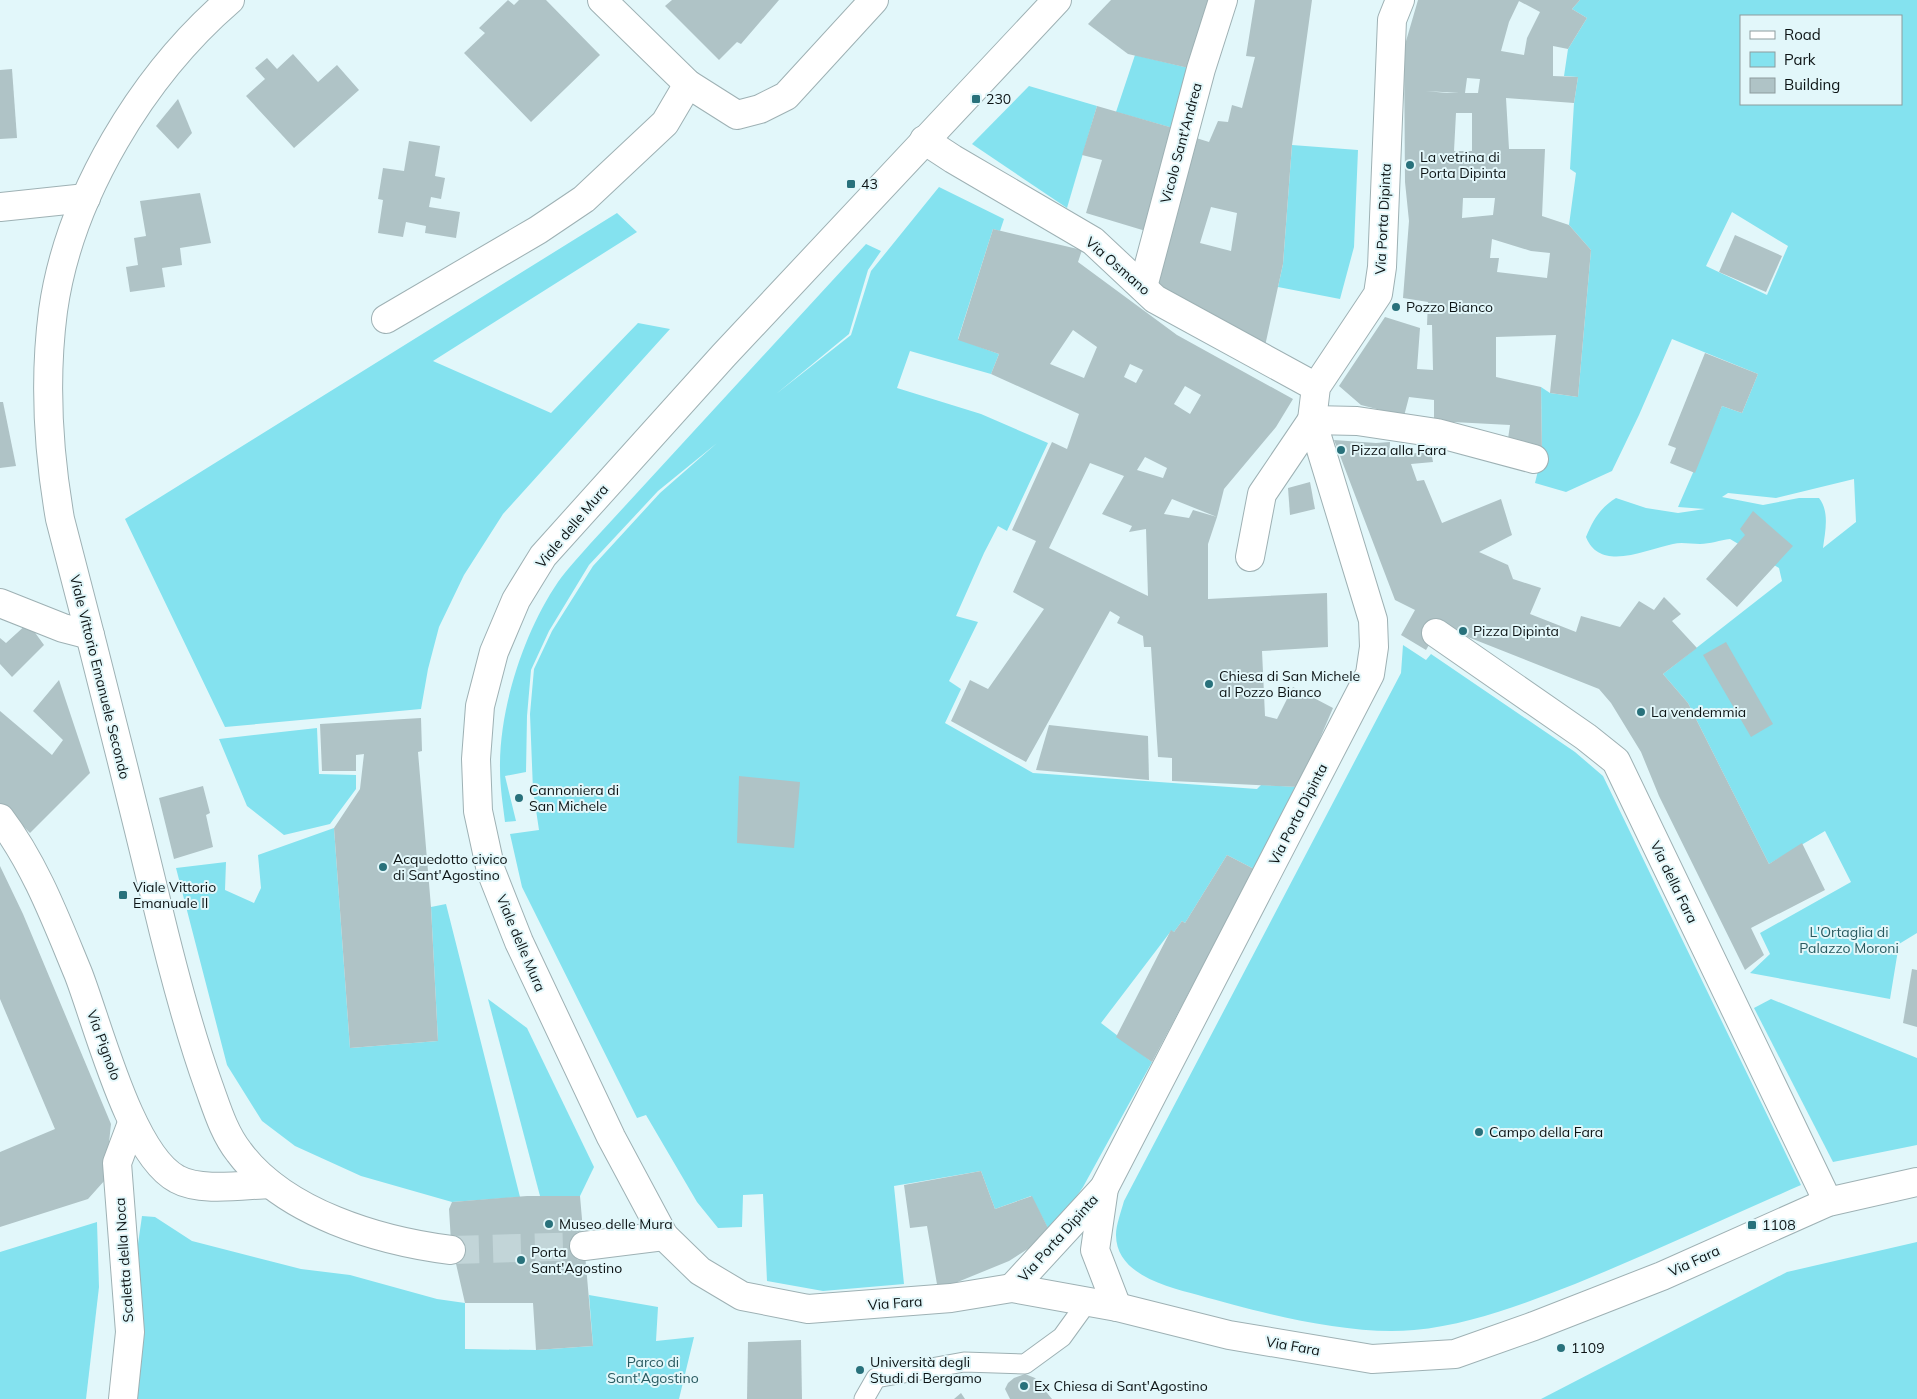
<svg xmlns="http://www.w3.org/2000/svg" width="1917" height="1399" viewBox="0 0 1917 1399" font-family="Mulish,sans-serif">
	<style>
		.green { fill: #84e2ef; fill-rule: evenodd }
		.building { fill: #afc3c6; fill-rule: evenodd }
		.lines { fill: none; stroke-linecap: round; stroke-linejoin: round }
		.secondary-tunnel { stroke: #c2d5d8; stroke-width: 28; stroke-dasharray: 28 14; stroke-linecap: butt }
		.lane-casing { stroke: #9eb1b4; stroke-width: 21 }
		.street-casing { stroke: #9eb1b4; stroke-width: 30 }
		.secondary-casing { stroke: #9eb1b4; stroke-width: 30 }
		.lane { stroke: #fff; stroke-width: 19 }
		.street { stroke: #fff; stroke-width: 28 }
		.secondary { stroke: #fff; stroke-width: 28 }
		.poi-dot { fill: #28717b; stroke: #e2f7fa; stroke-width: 2 }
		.labels { text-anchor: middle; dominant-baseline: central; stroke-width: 4; stroke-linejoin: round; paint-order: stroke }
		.poi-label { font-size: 14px; fill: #0d1415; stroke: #e2f7fa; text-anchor: start }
		.street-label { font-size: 14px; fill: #0d1415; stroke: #e2f7fa }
		.park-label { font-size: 14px; fill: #295a60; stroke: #e2f7fa }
	</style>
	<rect width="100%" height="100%" fill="#e2f7fa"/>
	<!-- green -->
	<g class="green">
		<path d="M1580,0h337v933l-18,11 -9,55 -140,-26 20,-19 -10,-21 91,-51 -26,-51 -56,33 -81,-161 -25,-29 119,-93 -3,-13 -49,-29c-10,1 -20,5 -30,5 -9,0 -19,-2 -27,0 -26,5 -73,29 -87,-7 7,-17 14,-29 30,-39l30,10 32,5 27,-4 -27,-2 44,-101 20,7 16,-39 -86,-35 -33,76 -27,56 -46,21 -31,-9 7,-29 -1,-67 9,6 28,4 13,-147 -22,-25 7,-52 -6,-4 4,-66 4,-26 -14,-1 4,-27 19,-31 -15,-9zM1741,16h160v88h-160zM1732,212l56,34 -21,49 -61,-29zM1854,479l2,43 -33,26c2,-16 7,-36 -4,-50h-20l-36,7 -41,-8 6,-4 48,5z"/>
		<path d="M1135,55l62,15 -17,60 -64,-18z"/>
		<path d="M1029,86l68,20 -30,102 -95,-64z"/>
		<path d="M1292,145l66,5 -4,97 -14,52 -62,-12 5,-23z"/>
		<path d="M939,187l65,32 -4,12 -7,-2 -35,110 41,15 -8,20 -81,-23 -13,37 84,26 67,29 -41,88 -9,-5 -14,27 -28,63 22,6 -29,59 12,8 -16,34 88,50 224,16 4,-4 38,2 -45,82 -27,-14 -42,68 -3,-2 -8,11 -3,-1 -70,92 51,39 -69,125 -32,47 -20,-38 -36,13 -14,-38 -87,15 10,98 -81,7 -56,-10 -4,-87 -20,1 -1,32 -24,1 -21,-26 -51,-87 -9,3 -115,-231 -12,-53 29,-4 -6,-40 -3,-76 4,-45 18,-38 41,-65 67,-73 57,-50 -59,48 -69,74 -40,66 -18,39 -4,46 -1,56 -21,4 11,45 -11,1c-2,-17 -5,-35 -5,-53 -1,-61 24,-137 58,-187 9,-13 21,-25 32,-38l276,-300 15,7 -13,19 -19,64 -73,60 75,-59 20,-64z"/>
		<path d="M617,213l20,19 -204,129 118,52 87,-90 32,6 -167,185 -39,61 -25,52 -11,42 -7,40 -196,18 -100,-208z"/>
		<path d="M1403,645l23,15 5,-6 144,98 28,24 198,409c-75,33 -150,68 -226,99 -52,20 -105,41 -161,46 -65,6 -153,-17 -216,-35 -30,-8 -82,-20 -82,-60 0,-10 5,-23 8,-34l277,-528z"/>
		<path d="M317,728l2,46 37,1v14l-26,35 -46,11 -37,-29 -28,-67z"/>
		<path d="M334,828l16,220 88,-7 -7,-134 15,-3 74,293 -68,5 -91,-26 -66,-30 -33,-25 -35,-56 -51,-197 50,-6 -1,28 29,13 7,-15 -3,-33z"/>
		<path d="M488,999l39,29 67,139 -14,29h-40z"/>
		<path d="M1771,999l146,59v87l-84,17 -79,-154z"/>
		<path d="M142,1216l13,1 37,24 109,28 49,6 87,24 28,4v46l71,1 57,-4 -4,-51 69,12 -2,34 38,-4 -15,62h-563z"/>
		<path d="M97,1222l2,65 -13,112h-86v-147z"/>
		<path d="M1917,1242v157h-376l246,-127z"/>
	</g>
	<!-- building -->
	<g class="building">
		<path d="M508,0l6,5 5,-5h27l54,55 -69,67 -67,-69 21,-20 -6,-5z"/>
		<path d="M672,0h107l-38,44 -4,-2 -18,18 -54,-54z"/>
		<path d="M1111,0h107l-21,70 -69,-16 -40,-30z"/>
		<path d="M1255,0h57l-20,145 -9,119 -18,82 -117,-59 45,-150 16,5 9,-21 10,1 4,-17 10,3 13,-51 -9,-1zM1211,207l26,6 -6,38 -31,-8z"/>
		<path d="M1418,0h162l-8,9 15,9 -19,31 -15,-3v30l25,1 -4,26 -68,-5 3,51h36l-3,67 27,9 22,25 -13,147 -28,-4 6,-58 -60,2v40l45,10 1,67 -35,-8 3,-21 -76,-4v-21l-25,-3 -5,19 -43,-11 -22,-19 46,-69 35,11 -3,41 16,1 -1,-45h-5l1,-23 -25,-4 6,-77 -4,-39 -1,-134zM1519,1l21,11 -13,26 -3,17 -23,-4 8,-29zM1467,78l13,1 -2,14h-13zM1426,91l33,2h-12zM1456,113h16v38h-18zM1463,198h32l-2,17 -31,3zM1492,239l39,12 19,2 -3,25 -50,-6 2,-14h-9z"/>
		<path d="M293,54l25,28 19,-17 22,25 -65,58 -48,-52 19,-17 -10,-11 12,-10 10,11z"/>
		<path d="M12,69l5,69 -17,1v-69z"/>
		<path d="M178,99l14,34 -14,16 -22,-23z"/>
		<path d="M1097,106l83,24 -31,102 -63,-19 16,-53 -20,-5z"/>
		<path d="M409,141l31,5 -5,30 10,2 -4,21 -10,-2 -2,10 31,5 -4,26 -31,-5 1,-7 -20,-4 -3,15 -25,-4 5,-33 -5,-1 5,-31 21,3z"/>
		<path d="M200,193l11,50 -31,5 2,17 -20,3 3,19 -35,5 -4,-25 12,-2 -4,-27 12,-2 -6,-35z"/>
		<path d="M993,229l89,21 -4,12 99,73 116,64 -17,28 -52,62 -7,28 -45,-18 -8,15 25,4 4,-8 24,7 -9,27v55l119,-6 1,54 -66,4 3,65 12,3 16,-32 40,21 -34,79 -127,-6v-23l-14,-1 -7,-110h-7l-1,-11 -26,-13 3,-6 -10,-6 -84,151 -75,-41 19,-41 18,9 56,-80 -31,-17 23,-51 -24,-11 40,-88 15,7 12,-35 -88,-40 8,-20 -41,-14zM1073,330l24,17 -13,31 -34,-14zM1130,364l13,6 -7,13 -12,-6zM1185,386l16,9 -11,19 -16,-10zM1145,457l22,11 -4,10 -26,-8zM1090,463l34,13 -22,38 30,12 -3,6 17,-3 2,67 -99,-48z"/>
		<path d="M1735,235l47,21 -16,36 -47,-20z"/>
		<path d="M1705,353l53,21 -16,39 -20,-7 -27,67 -25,-10 6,-15 -8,-3z"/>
		<path d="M0,402h3l13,64 -16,2z"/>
		<path d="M1334,440l42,3 14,-1 -1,15 42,-6 2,11 -22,2 6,17 7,-1 18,43 59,-24 11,36 -33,17 29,13 5,14 28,9 -11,26 46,18 5,-16 39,11 19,-26 15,9 10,-13 17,17 -9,7 25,27 -34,26 25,29 81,161 33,-21 23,47 -74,38 13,27 -19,15 -86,-174 -18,-44 -30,-49 -12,-14 -159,-63 -14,24 -25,-15 14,-25 -20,-10z"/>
		<path d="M1310,482l5,27 -25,6 -2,-27z"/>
		<path d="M1753,511l40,35 -56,61 -31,-28 39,-44 -5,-6z"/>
		<path d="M28,623l16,22 -32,32 -12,-13v-26l6,5z"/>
		<path d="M1726,642l47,82 -22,13 -48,-82z"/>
		<path d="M59,680l31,93 -60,60 -30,-30v-92l52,44 11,-15 -30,-29z"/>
		<path d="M421,718l1,33 -4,1 13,155 7,134 -88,7 -16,-220 26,-39 4,-35 -8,1v16h-34l-2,-47z"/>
		<path d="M1049,725l99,11 1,44 -113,-10z"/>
		<path d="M739,776l61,6 -6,66 -57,-5z"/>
		<path d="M203,786l7,27 -4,2 7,32 -39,12 -15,-61z"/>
		<path d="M1227,855l27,14 -102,193 -36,-25 55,-107 3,2 8,-11 3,2z"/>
		<path d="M0,866l23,48 88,210 -6,56 -17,19 -88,28v-75l55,-23 -55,-130z"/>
		<path d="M1912,969l5,1v57l-14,-4z"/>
		<path d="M981,1171l14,38 37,-13 19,38 -42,27 -71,29 -11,-64 -17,2 -6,-43z"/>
		<path d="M527,1196h53l13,150 -57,4 -3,-47h-68l-14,-61 -2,-33 3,-7z"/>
		<path d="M801,1340l1,59h-55l1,-57z"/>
		<path d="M1025,1374l10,4 17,21h-42l-5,-10 3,-6 6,-5z"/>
		<path d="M961,1393l4,6h-11z"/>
	</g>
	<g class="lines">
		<!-- secondary-tunnel -->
		<path class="secondary-tunnel" d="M451,1250l133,-4"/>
		<!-- lane casing -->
		<g class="lane-casing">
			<path id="lane" d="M864,1399l12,-21 88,-16 61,2 37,-27 26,-36"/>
		</g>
		<!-- street casing -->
		<g class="street-casing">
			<g id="street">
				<path d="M602,0l86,84 49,31 23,-6 26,-13 88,-96"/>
				<path d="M924,140l29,19 140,82 62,58 161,88"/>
				<path d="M0,207l86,-9"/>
				<path d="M1143,287l58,-218 22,-69"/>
				<path d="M386,319l152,-89 46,-31 81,-76 23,-39"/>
				<path d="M1250,557l12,-63 50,-74 45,1 80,12 97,26"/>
				<path d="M0,603l63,25 27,7"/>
				<path d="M1436,633l150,104 30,24 212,441"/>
				<path d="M0,818c35,46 56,102 78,155 20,51 52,181 99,206 23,13 66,6 93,5"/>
				<path d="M1104,1188l-9,62 22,57"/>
				<path d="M664,1236l36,35 42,25 66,13 143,-11 61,-10 105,19 112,28 143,24 83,-5 79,-28 128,-50 166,-74 89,-20"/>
				<path d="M1012,1288l92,-100 266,-514 4,-27 -1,-27 -61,-200 4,-33 62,-93 4,-27 10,-247 8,-20"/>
				<path d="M123,1399l7,-67 -13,-169 15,-40"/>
			</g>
		</g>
		<!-- secondary casing -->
		<g class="secondary-casing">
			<g id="secondary">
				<path d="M230,0c-87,75 -161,196 -177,311 -9,69 -5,139 7,208 33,126 65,253 96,381 15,63 31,126 53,187 8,22 15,46 30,65 45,61 140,89 212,98"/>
				<path d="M584,1246l80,-10 -53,-99 -92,-195 -28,-71 -13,-60 -2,-52 4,-53 14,-54 22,-52 27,-44 181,-201 333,-355"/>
			</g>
		</g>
		<!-- lane -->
		<use href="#lane" class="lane"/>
		<!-- street -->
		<use href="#street" class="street"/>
		<!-- secondary -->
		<use href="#secondary" class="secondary"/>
	</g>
	<!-- markers -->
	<g class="poi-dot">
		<rect x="971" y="94" width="10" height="10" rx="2.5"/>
		<circle cx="1410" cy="165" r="5"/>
		<rect x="846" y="179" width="10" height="10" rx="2.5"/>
		<circle cx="1396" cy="307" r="5"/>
		<circle cx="1341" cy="450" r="5"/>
		<circle cx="1463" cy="631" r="5"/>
		<circle cx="1209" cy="684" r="5"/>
		<circle cx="1641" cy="712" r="5"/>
		<circle cx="519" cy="798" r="5"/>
		<circle cx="383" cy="867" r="5"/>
		<rect x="118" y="890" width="10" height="10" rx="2.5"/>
		<circle cx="1479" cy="1132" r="5"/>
		<circle cx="549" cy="1224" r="5"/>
		<rect x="1747" y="1220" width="10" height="10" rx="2.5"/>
		<circle cx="521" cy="1260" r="5"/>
		<circle cx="1561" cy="1348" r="5"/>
		<circle cx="860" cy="1370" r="5"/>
		<circle cx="1024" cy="1386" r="5"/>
	</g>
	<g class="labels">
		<!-- poi labels -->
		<g class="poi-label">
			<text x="986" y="99">230</text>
			<text x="1420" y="157">La vetrina di<tspan x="1420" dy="16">Porta Dipinta</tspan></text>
			<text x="861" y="184">43</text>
			<text x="1406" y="307">Pozzo Bianco</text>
			<text x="1351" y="450">Pizza alla Fara</text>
			<text x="1473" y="631">Pizza Dipinta</text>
			<text x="1219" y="676">Chiesa di San Michele<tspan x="1219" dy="16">al Pozzo Bianco</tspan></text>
			<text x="1651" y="712">La vendemmia</text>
			<text x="529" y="790">Cannoniera di<tspan x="529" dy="16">San Michele</tspan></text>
			<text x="393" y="859">Acquedotto civico<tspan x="393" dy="16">di Sant'Agostino</tspan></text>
			<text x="133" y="887">Viale Vittorio<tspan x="133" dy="16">Emanuale II</tspan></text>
			<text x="1489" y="1132">Campo della Fara</text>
			<text x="559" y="1224">Museo delle Mura</text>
			<text x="1762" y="1225">1108</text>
			<text x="531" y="1252">Porta<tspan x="531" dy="16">Sant'Agostino</tspan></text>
			<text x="1571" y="1348">1109</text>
			<text x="870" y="1362">Università degli<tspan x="870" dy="16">Studi di Bergamo</tspan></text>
			<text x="1034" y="1386">Ex Chiesa di Sant'Agostino</text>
		</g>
		<!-- street labels -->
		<g class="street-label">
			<text transform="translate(1181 143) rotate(-75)">Vicolo Sant'Andrea</text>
			<text transform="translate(1383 219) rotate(-87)">Via Porta Dipinta</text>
			<text transform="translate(1118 266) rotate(41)">Via Osmano</text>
			<text transform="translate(572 526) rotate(-50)">Viale delle Mura</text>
			<text transform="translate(100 677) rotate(76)">Viale Vittorio Emanuele Secondo</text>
			<text transform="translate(1298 814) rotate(-63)">Via Porta Dipinta</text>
			<text transform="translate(1674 882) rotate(64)">Via della Fara</text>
			<text transform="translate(521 943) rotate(67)">Viale delle Mura</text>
			<text transform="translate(104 1045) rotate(70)">Via Pignolo</text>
			<text transform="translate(1058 1238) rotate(-48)">Via Porta Dipinta</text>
			<text transform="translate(124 1260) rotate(-94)">Scaletta della Noca</text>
			<text transform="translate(1694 1261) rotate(-25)">Via Fara</text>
			<text transform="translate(895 1303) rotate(-4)">Via Fara</text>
			<text transform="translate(1293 1346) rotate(10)">Via Fara</text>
		</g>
		<!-- park labels -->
		<g class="park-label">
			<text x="1849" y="932">L'Ortaglia di<tspan x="1849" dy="16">Palazzo Moroni</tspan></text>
			<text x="653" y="1362">Parco di<tspan x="653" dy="16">Sant'Agostino</tspan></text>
		</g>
	</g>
	<!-- legend -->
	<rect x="1740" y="15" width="162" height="90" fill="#e2f7fa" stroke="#8d9c9e"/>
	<rect x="1750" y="31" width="25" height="8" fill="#ffffff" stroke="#8d9c9e"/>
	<text x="1784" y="40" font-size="15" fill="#0d1415">Road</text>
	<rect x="1750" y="52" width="25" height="15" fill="#84e2ef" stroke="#8d9c9e"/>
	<text x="1784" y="65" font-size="15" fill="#0d1415">Park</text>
	<rect x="1750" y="78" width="25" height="15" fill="#afc3c6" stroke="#8d9c9e"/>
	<text x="1784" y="90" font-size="15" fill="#0d1415">Building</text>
</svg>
